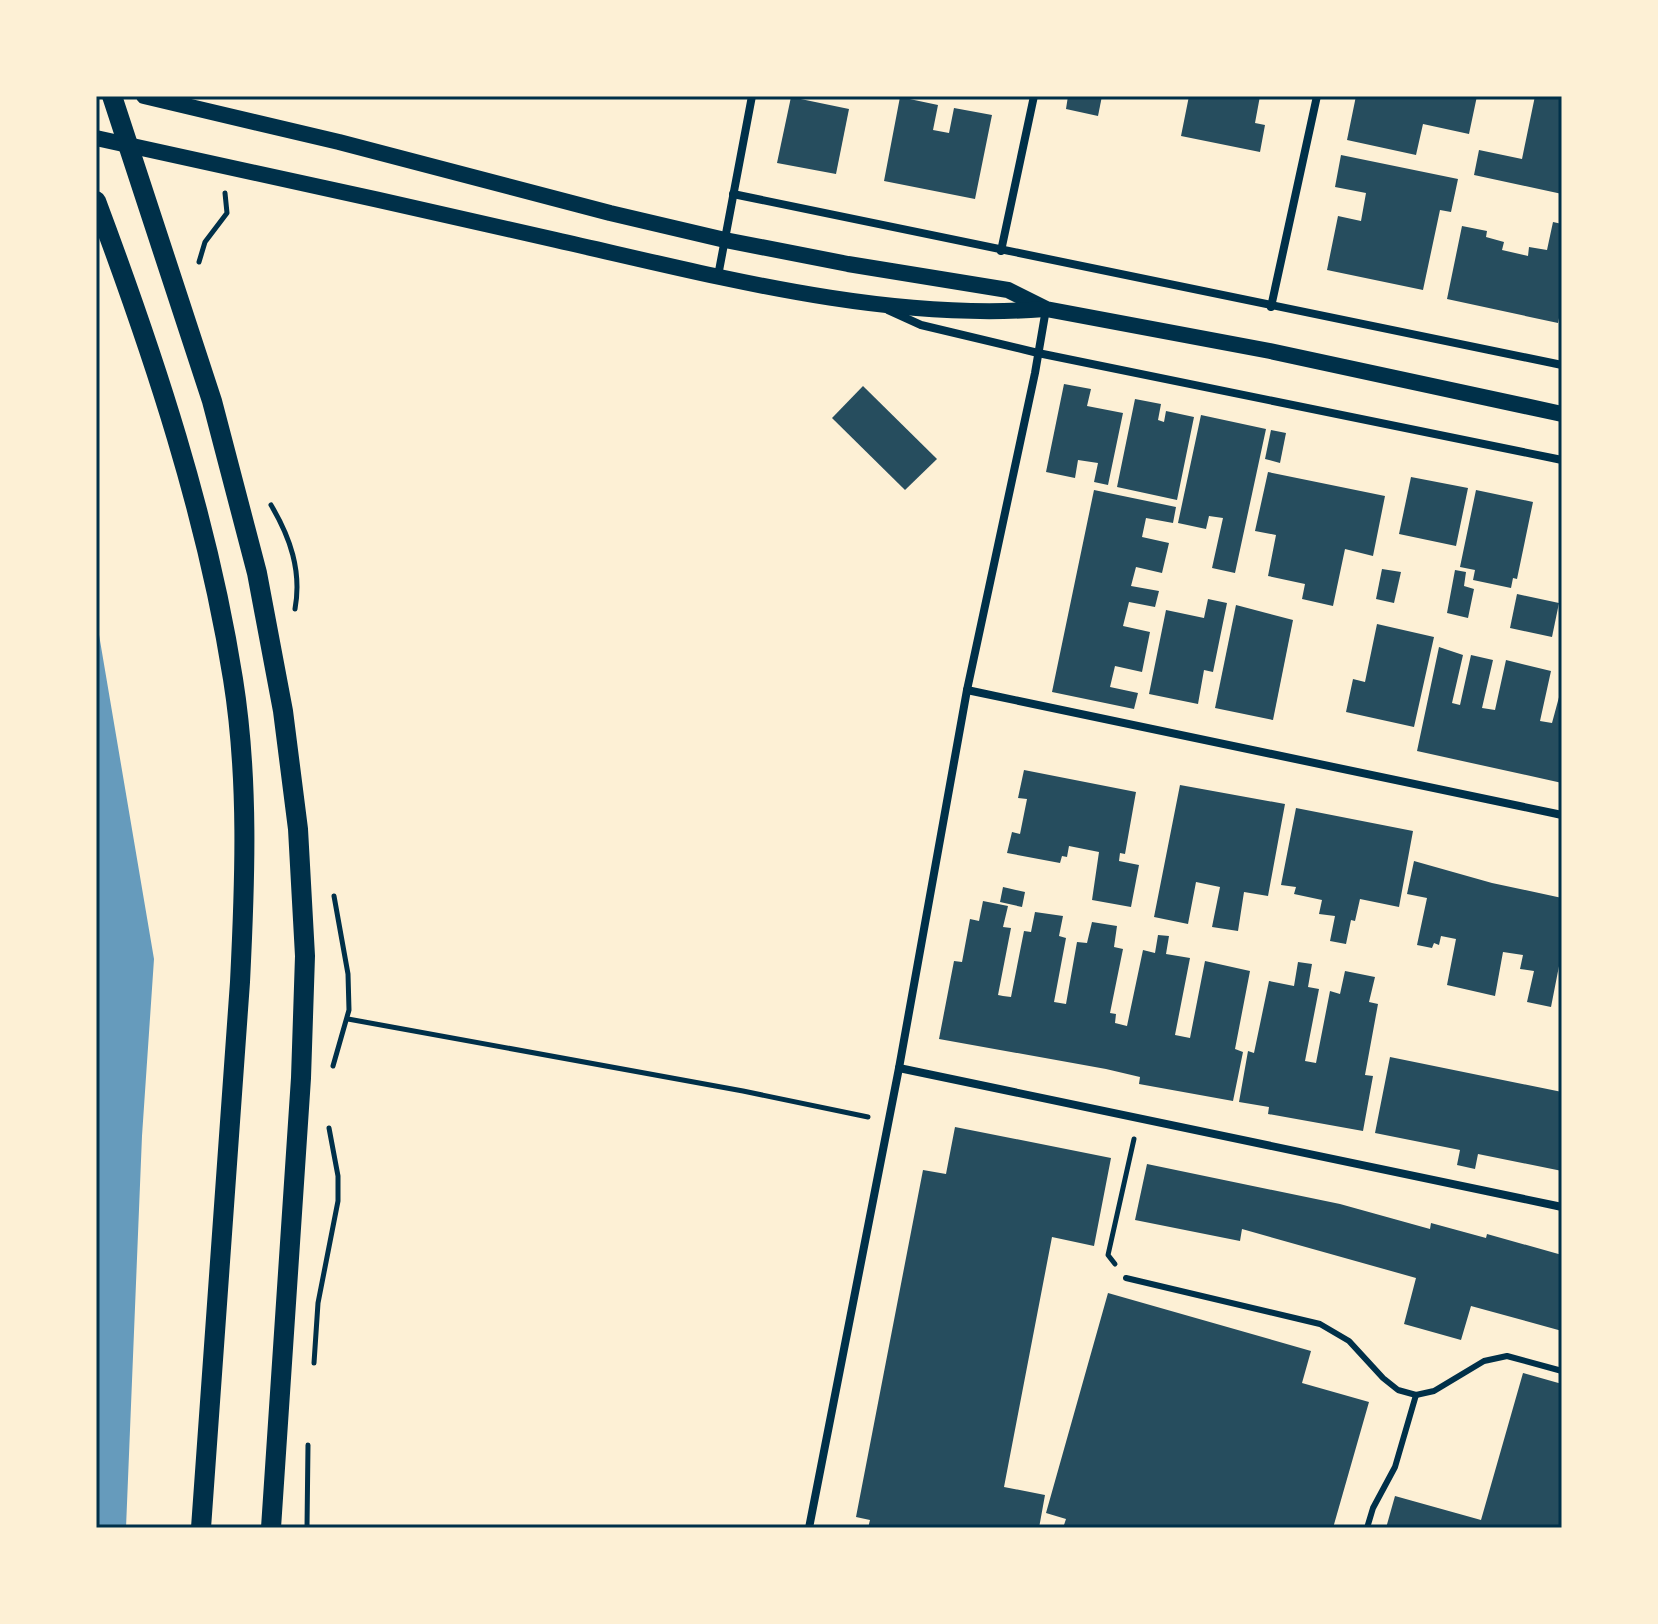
<svg xmlns="http://www.w3.org/2000/svg" width="1658" height="1624" viewBox="0 0 1658 1624" font-family="'Roboto Condensed',sans-serif">
	<style>
		.water { fill: #669bbc }
		.building { fill: #264d5e }
		.lines { fill: none; stroke-linecap: round; stroke-linejoin: round }
		.path { stroke: #003049; stroke-width: 5 }
		.service { stroke: #003049; stroke-width: 6 }
		.minor { stroke: #003049; stroke-width: 8 }
		.secondary { stroke: #003049; stroke-width: 16 }
		.primary { stroke: #003049; stroke-width: 20 }
		.neatline { fill: none; stroke: #003049; stroke-width: 3 }
	</style>
	<rect width="100%" height="100%" fill="#fdf0d5"/>
	<!-- water -->
	<path class="water" d="M96,617l58,342 -12,177 -16,392h-30z"/>
	<!-- building -->
	<g class="building">
		<path d="M1068,96h34l-4,20 -32,-7z"/>
		<path d="M1189,96h71l-5,27 10,2 -5,27 -79,-16z"/>
		<path d="M1356,96h121l-8,38 -46,-10 -7,31 -69,-15z"/>
		<path d="M1535,96h27v98l-88,-19 5,-25 43,9z"/>
		<path d="M791,97l58,12 -13,65 -59,-11z"/>
		<path d="M900,97l38,8 -5,25 16,3 5,-25 38,7 -17,84 -91,-18z"/>
		<path d="M1341,155l117,24 -7,33 -11,-2 -17,80 -96,-20 11,-54 23,5 5,-28 -31,-6z"/>
		<path d="M1553,222l9,2v79l-4,20 -111,-24 15,-73 25,5 -1,6 18,5 -2,8 26,6 1,-9 18,3z"/>
		<path d="M1064,384l27,5 -4,17 36,7 -15,72 -14,-3 4,-19 -20,-3 -3,18 -29,-6z"/>
		<path d="M863,386l74,73 -32,31 -73,-72z"/>
		<path d="M1135,399l26,5 -3,16 6,2 2,-11 28,6 -17,83 -60,-13z"/>
		<path d="M1201,415l65,14 -31,144 -23,-5 11,-50 -14,-2 -3,13 -28,-6z"/>
		<path d="M1271,430l15,3 -6,30 -15,-4z"/>
		<path d="M1268,472l117,24 -12,60 -28,-7 -12,57 -31,-7 3,-15 -37,-8 8,-41 -21,-4z"/>
		<path d="M1411,477l57,11 -12,58 -57,-12z"/>
		<path d="M1094,490l82,17 -3,16 -27,-5 -4,19 27,6 -7,30 -26,-6 -5,19 28,5 -4,16 -26,-5 -6,24 27,6 -8,40 -27,-6 -5,21 28,6 -4,16 -82,-17z"/>
		<path d="M1476,490l57,12 -16,77 -4,-1 -2,10 -38,-8 2,-10 -15,-3z"/>
		<path d="M1382,569l19,3 -7,31 -18,-4z"/>
		<path d="M1455,570l11,2 -2,14 10,3 -6,29 -21,-5z"/>
		<path d="M1517,594l42,9 -7,34 -42,-9z"/>
		<path d="M1208,599l19,4 -14,69 -9,-2 -6,34 -49,-10 17,-84 38,8z"/>
		<path d="M1236,605l57,15 -20,100 -58,-12z"/>
		<path d="M1377,624l57,13 -20,90 -68,-15 7,-33 12,3z"/>
		<path d="M1439,647l24,8 -11,48 8,2 11,-50 22,5 -11,48 13,2 11,-50 45,11 -11,50 12,2 10,-37v97l-145,-32z"/>
		<path d="M1024,770l112,22 -11,62 -5,-1 -1,8 20,4 -8,42 -39,-7 7,-48 -30,-6 -2,11 -5,-1 -2,7 -53,-10 5,-21 8,2 7,-35 -9,-1z"/>
		<path d="M1180,785l105,19 -17,92 -24,-4 -6,39 -26,-4 8,-40 -24,-5 -8,42 -34,-7z"/>
		<path d="M1296,808l117,23 -14,76 -39,-8 -5,22 -4,-1 -5,24 -16,-3 5,-25 -16,-2 3,-14 -28,-6 2,-7 -15,-2z"/>
		<path d="M1414,861l78,22 70,15v64l-2,-1 -9,46 -24,-5 7,-31 -14,-2 3,-14 -20,-3 -8,44 -48,-11 9,-46 -15,-3 -2,9 -5,-2 -2,5 -15,-3 10,-47 -20,-4z"/>
		<path d="M1003,887l22,5 -3,15 -22,-5z"/>
		<path d="M983,901l25,5 -5,21 8,1 -13,67 5,1 8,1 13,-66 7,1 4,-20 28,4 -4,20 7,2 -12,64 12,2 11,-62 10,1 5,-21 25,4 -3,21 9,2 -13,64 6,1 -1,9 12,3 16,-76 12,3 3,-18 11,1 -3,18 24,4 -15,77 15,3 15,-77 45,10 -15,78 8,3 -10,49 -94,-17 1,-7 -34,-8 -167,-30 15,-78 8,1 8,-43 9,2z"/>
		<path d="M1298,962l14,2 -4,23 11,2 -14,72 11,2 14,-72 10,3 5,-23 30,6 -6,25 9,2 -13,71 8,1 -10,55 -95,-17 1,-7 -30,-5 9,-51 6,2 15,-72 25,5z"/>
		<path d="M1390,1057l172,35v79l-84,-17 -3,15 -18,-4 3,-15 -85,-17z"/>
		<path d="M955,1127l156,31 -17,88 -42,-9 -48,250 41,8 -6,33h-171l2,-8 -14,-3 67,-347 23,4z"/>
		<path d="M1147,1164l193,40 90,25 1,-6 55,15 1,-4 75,21v76l-91,-25 -10,34 -57,-16 12,-46 -174,-49 -2,12 -105,-21z"/>
		<path d="M1108,1293l203,58 -9,32 67,19 -36,126h-270l3,-9 -20,-6z"/>
		<path d="M1523,1373l39,11v144h-176l9,-32 86,24z"/>
	</g>
	<g class="lines">
		<!-- path -->
		<g class="path">
			<path d="M199,262l6,-20 22,-29 -2,-20"/>
			<path d="M271,505c19,32 31,66 24,104"/>
			<path d="M348,1019l395,72 125,26"/>
			<path d="M333,1066l16,-56 -1,-36 -14,-78"/>
			<path d="M1115,1264l-7,-9 26,-116"/>
			<path d="M314,1363l4,-60 20,-102v-25l-9,-48"/>
			<path d="M307,1528l1,-83"/>
		</g>
		<!-- service -->
		<g class="service">
			<path d="M1126,1278l194,46 29,17 34,37 15,12 18,5 18,-4 50,-30 23,-5 55,15"/>
			<path d="M1367,1528l6,-20 22,-41 21,-72"/>
		</g>
		<!-- minor -->
		<g class="minor">
			<path d="M733,194l829,171"/>
			<path d="M1001,251l33,-155"/>
			<path d="M718,276l34,-180"/>
			<path d="M1271,307l46,-211"/>
			<path d="M888,310l33,15 117,28 524,107"/>
			<path d="M967,690l595,125"/>
			<path d="M899,1068l663,139"/>
			<path d="M809,1528l90,-460 68,-378 68,-317 11,-64"/>
		</g>
		<!-- secondary -->
		<g class="secondary">
			<path d="M144,96l195,46 271,71 115,27 123,24 160,26 38,19 224,42 292,63"/>
			<path d="M96,138c153,33 307,67 460,102 156,35 328,82 489,69"/>
		</g>
		<!-- primary -->
		<g class="primary">
			<path d="M112,96l100,305 45,172 26,138 15,118 7,127 -4,122 -30,450"/>
			<path d="M96,201c58,155 111,314 137,478 16,100 12,203 7,303l-39,546"/>
		</g>
	</g>
	<!-- border -->
	<rect width="1658" height="1624" fill="none" stroke="#fdf0d5" stroke-width="196"/>
	<rect x="98" y="98" width="1462" height="1428" class="neatline"/>
</svg>
